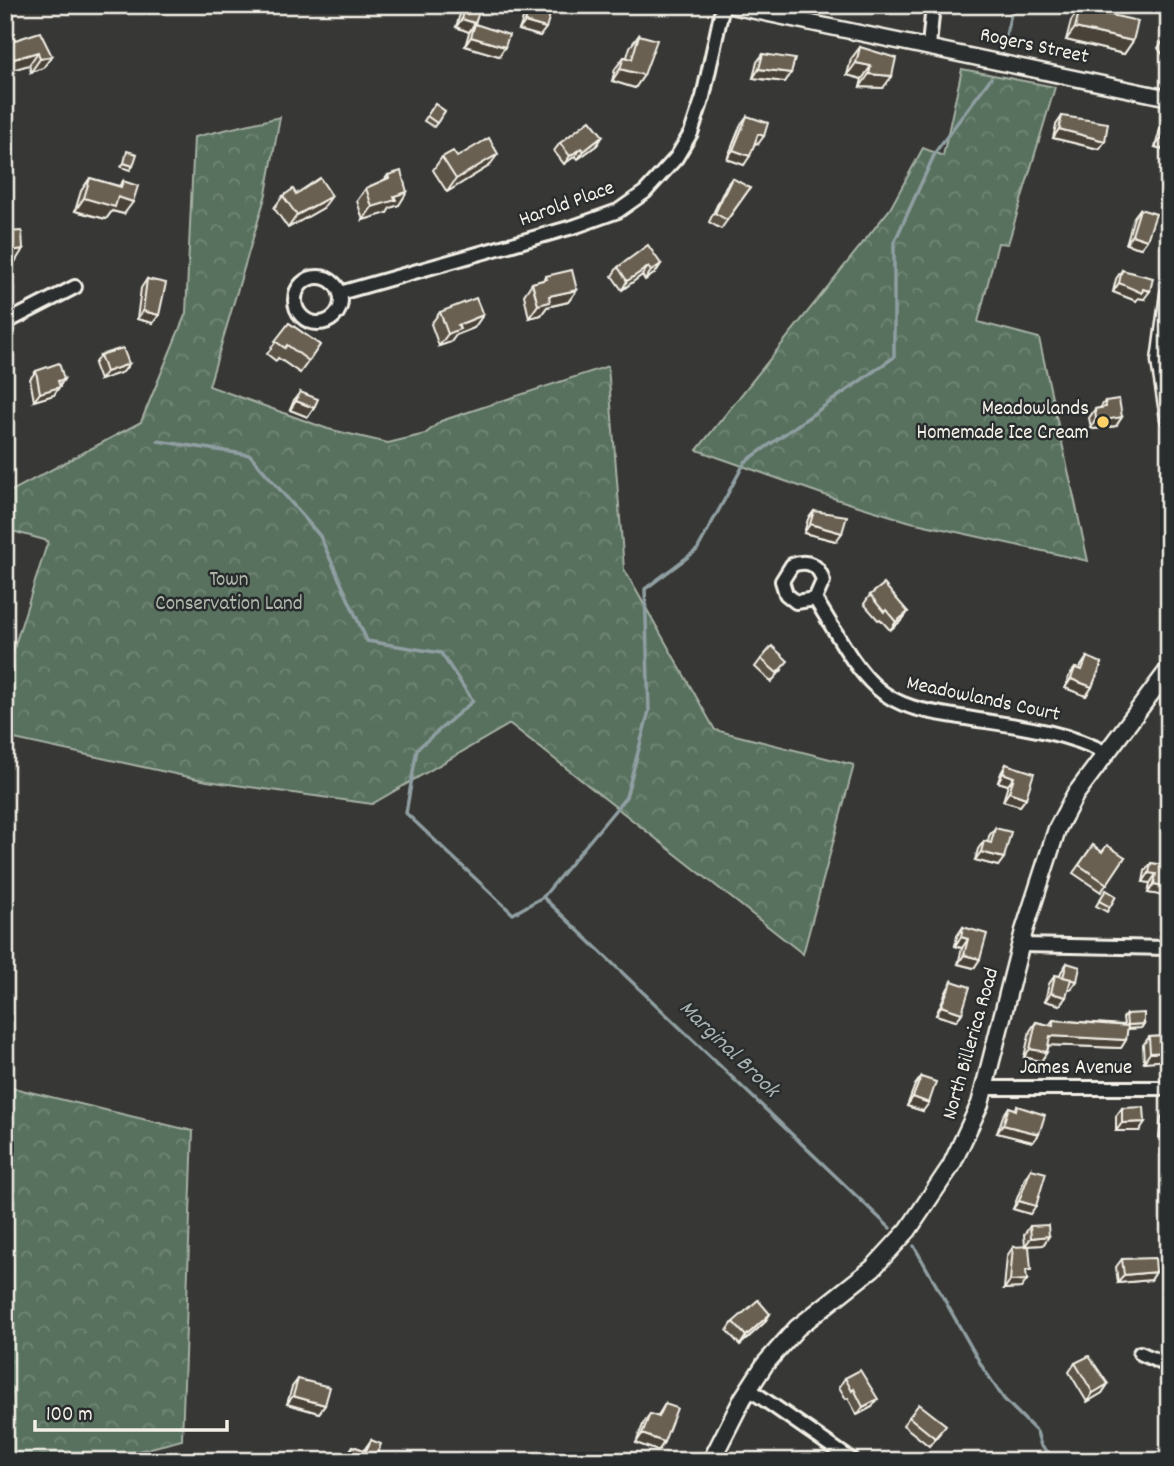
<svg xmlns="http://www.w3.org/2000/svg" width="1174" height="1466" viewBox="0 0 1174 1466" font-family="Dekko,sans-serif">
	<style>
		.forest { fill: url(#forest-crowns); stroke: #a6b1a4; stroke-width: 2 }
		.lines { fill: none; stroke-linecap: round; stroke-linejoin: round }
		.stream { stroke: #909fa2; stroke-width: 3.5 }
		.minor-casing { stroke: #f4f1e8; stroke-width: 18 }
		.tertiary-casing { stroke: #f4f1e8; stroke-width: 19 }
		.secondary-casing { stroke: #f4f1e8; stroke-width: 21 }
		.minor { stroke: #2a2d2e; stroke-width: 12 }
		.tertiary { stroke: #2a2d2e; stroke-width: 14 }
		.secondary { stroke: #2a2d2e; stroke-width: 16 }
		.wall { fill: #5b5346; stroke: #f4f1e8; stroke-width: 2 }
		.shaded-wall { fill: #4a4339; stroke: #f4f1e8; stroke-width: 2 }
		.building { fill: #6a6051; stroke: #f4f1e8; stroke-width: 2 }
		.poi-dot { fill: #ffd166; stroke: #2a2d2e; stroke-width: 2.5 }
		.labels { text-anchor: middle; dominant-baseline: central; stroke-width: 5; stroke-linejoin: round; paint-order: stroke }
		.street-label { font-size: 21px; fill: #f4f1e8; stroke: #2a2d2e }
		.poi-label { font-size: 21px; fill: #f4f1e8; stroke: #2a2d2e; text-anchor: end }
		.park-label { font-size: 21px; fill: #aeb7aa; stroke: #2a2d2e }
		.water-label { font-size: 23px; font-style: italic; fill: #a9b4b3; stroke: #2a2d2e }
	</style>
	<defs>
		<pattern id="forest-crowns" width="20" height="18" patternUnits="userSpaceOnUse" patternTransform="scale(1.75)"><rect width="20" height="18" fill="#59715f"/><path d="M2 6a3 3 0 1 1 6 0M12 15a3 3 0 1 1 6 0" fill="none" stroke="#718676"/></pattern>
	</defs>
	<rect width="100%" height="100%" fill="#373735"/>
	<filter id="ink" filterUnits="userSpaceOnUse"><feTurbulence type="fractalNoise" baseFrequency=".0143" numOctaves="2"/><feDisplacementMap in="SourceGraphic" scale="14" xChannelSelector="R" yChannelSelector="G"/><feConvolveMatrix kernelMatrix="1 2 1 2 8 2 1 2 1" color-interpolation-filters="sRGB"/></filter>
	<g filter="url(#ink)">
		<!-- forest -->
		<g class="forest">
			<path d="M962,69l93,18 -47,157 -10,-1 -20,79 61,16 49,223 -177,-39 -72,-22 -142,-50 193,-241 33,-61 20,8z"/>
			<path d="M280,117l-14,77 -57,192 119,43 60,14 37,-9 16,-13 167,-55 16,203 91,161 139,35 -51,189 -293,-230 -138,80 -165,-23 -202,-44v-61l43,-135 -43,-12v-41l3,5 133,-71 45,-109 8,-176z"/>
			<path d="M5,1086l188,45 -11,309 -82,21h-95z"/>
		</g>
		<g class="lines">
			<!-- stream -->
			<g class="stream">
				<path d="M1002,53l11,-48"/>
				<path d="M158,441l92,14 70,81 47,105 74,12 32,48 -56,48 -11,64 107,101 30,-17 83,-100 23,-86 -4,-122 52,-39 48,-88 149,-105v-114l42,-92 55,-73"/>
				<path d="M543,897l347,331"/>
				<path d="M914,1246l69,122 21,31 33,33 4,14 18,15"/>
			</g>
			<!-- minor casing -->
			<g class="minor-casing">
				<g id="minor">
					<path d="M929,46l4,-41"/>
					<circle cx="318" cy="300" r="23"/>
					<path d="M340,293l236,-67 42,-15 27,-19 31,-34 15,-25 12,-36 20,-92"/>
					<path d="M5,323l70,-36"/>
					<path d="M815,599l-19,3 -10,-8 -4,-13 10,-16c16,-6 27,0 31,16l-8,18c19,28 36,66 61,88 24,22 54,25 84,30 47,8 104,13 146,36"/>
					<path d="M1021,945l148,3"/>
					<path d="M984,1088h185"/>
					<path d="M1140,1353l29,13"/>
					<path d="M749,1389l104,72"/>
				</g>
			</g>
			<!-- tertiary casing -->
			<g class="tertiary-casing">
				<path id="tertiary" d="M726,5l443,93"/>
			</g>
			<!-- secondary casing -->
			<g class="secondary-casing">
				<g id="secondary">
					<path d="M1169,294l-9,67 9,57"/>
					<path d="M711,1461l32,-63 22,-34 32,-36 76,-60 35,-38 43,-64 29,-62 44,-173 33,-102 18,-34 94,-126"/>
				</g>
			</g>
			<!-- minor -->
			<use href="#minor" class="minor"/>
			<!-- tertiary -->
			<use href="#tertiary" class="tertiary"/>
			<!-- secondary -->
			<use href="#secondary" class="secondary"/>
		</g>
		<!-- wall -->
		<g class="wall">
			<path d="M528,5h25l-13,31 -21,-6z"/>
			<path d="M466,6l3,26 -13,-5 4,-13z"/>
			<path d="M1080,8l53,33 -9,13 -58,-14 5,-19z"/>
			<path d="M475,24l24,32 -34,-10 4,-13z"/>
			<path d="M639,35l5,40 -9,13 -23,-7 3,-12 9,-12h3l3,-10z"/>
			<path d="M1169,36v23l-2,1 -9,-12 6,-8z"/>
			<path d="M9,42l43,14 -9,12 -12,4 -2,-7 -24,7v-25z"/>
			<path d="M860,47l23,41 -23,-1 2,-8 -15,-4 4,-16z"/>
			<path d="M763,54l28,19 -6,9 -32,-4 4,-16z"/>
			<path d="M435,104l10,7 -11,16 -10,-6z"/>
			<path d="M747,116l11,28 -3,-1 -11,22 -17,-6 14,-35z"/>
			<path d="M1062,116l43,25 -6,8 -46,-11 3,-13z"/>
			<path d="M1167,118h2v33l-14,-4 6,-21z"/>
			<path d="M603,136l-6,9 -19,14 -3,-3 -11,8 -10,-13 6,-8z"/>
			<path d="M442,157h15l32,9 -42,26 -14,-22z"/>
			<path d="M388,175l19,17 -8,13 -9,3 -3,5 -24,7 -6,-19 9,-13 18,-8z"/>
			<path d="M90,178l29,8 4,-5 1,33 -12,-3 -6,8 -31,-8 6,-20z"/>
			<path d="M732,178l18,10 -29,41 -12,-7 17,-36z"/>
			<path d="M296,194l27,14 -35,20 -14,-20 9,-12z"/>
			<path d="M1140,209l7,31 -6,8 -15,-4 8,-27z"/>
			<path d="M661,264l-6,9 -10,7 -3,-5 -20,15 -10,-14 6,-9z"/>
			<path d="M1122,270l22,29 -6,-1 -2,3 -23,-9 3,-13z"/>
			<path d="M546,276l31,14 -9,12 -21,5 -6,8 -12,3 -5,-23 8,-12 11,-3z"/>
			<path d="M147,279l12,36 -6,8 -16,-4 4,-31z"/>
			<path d="M440,312l43,3 -9,13 -18,7 -5,7 -12,4 -8,-22z"/>
			<path d="M289,323l31,22 -20,28 -22,-15 -2,3 -9,-7z"/>
			<path d="M100,355l29,9 -6,8 -23,8 -6,-16z"/>
			<path d="M36,371l28,8 -10,16 -20,6 -4,-22z"/>
			<path d="M300,392l14,16 -6,9 -18,-7 4,-10z"/>
			<path d="M1105,401l17,16 -6,9 -22,3 -3,-1 -2,-10 6,-9 5,-1z"/>
			<path d="M814,511l22,30 -32,-8 4,-14z"/>
			<path d="M870,595l38,17 -6,8 -12,10 -10,-11 -2,1 -14,-16z"/>
			<path d="M1087,657l5,30 -6,9 -21,-8 4,-12 6,-8 4,1z"/>
			<path d="M761,659l21,11 -11,12 -16,-15z"/>
			<path d="M1006,764l20,34 -6,8 -17,-5 5,-16 -10,-3 3,-9z"/>
			<path d="M995,828l3,38 -23,-6 3,-11 6,-8 4,1 1,-6z"/>
			<path d="M1093,845l9,7 23,5 -24,35 -28,-19z"/>
			<path d="M1151,863l18,3v26l-3,4 -18,-3 2,-10 -7,-1 2,-11z"/>
			<path d="M1106,890l10,6 -9,16 -11,-6z"/>
			<path d="M963,927l17,32 -6,9 -16,-4 4,-16 -7,-2 2,-10z"/>
			<path d="M1067,963l10,18 -6,8 -3,-1 -8,17 -15,-4 4,-17 6,-9 5,1 1,-4z"/>
			<path d="M952,981l10,32 -6,8 -20,-6 11,-25z"/>
			<path d="M1126,1014l18,10 -3,4 -14,1 -1,11 -5,8 -72,-3 -2,7 -6,9 -17,-4 6,-26 6,-9 13,3 4,-5 71,5 -1,-7z"/>
			<path d="M1169,1036l-25,26 -1,-17 6,-8z"/>
			<path d="M921,1077l2,34 -16,-5 8,-21z"/>
			<path d="M1017,1106l22,28 -6,8 -36,-9 6,-17 6,-9 6,2z"/>
			<path d="M1122,1108l17,23h-23v-15z"/>
			<path d="M1167,1109l2,29h-10l2,-20z"/>
			<path d="M1031,1169l-1,45 -17,-5 12,-31z"/>
			<path d="M1030,1226l19,10 -6,9 -18,1 -1,-11z"/>
			<path d="M1013,1247l13,29 1,4 -6,8 -17,1 3,-33z"/>
			<path d="M1122,1259l34,13 -5,8 -33,3 -2,-16z"/>
			<path d="M770,1314l-6,9 -24,22 -13,-14 6,-9z"/>
			<path d="M1075,1363l33,21 -6,9 -15,9 -18,-30z"/>
			<path d="M845,1378l27,29 -15,8 -9,-17 -2,1 -7,-12z"/>
			<path d="M298,1379l27,26 -6,8 -32,-9 5,-17z"/>
			<path d="M665,1404l-1,38 -6,9 -22,-8 8,-21 6,-8 7,3z"/>
			<path d="M909,1417l31,16 -11,13 -26,-21z"/>
			<path d="M371,1440l6,14 5,7h-37l2,-7 6,-8 11,4z"/>
		</g>
		<!-- shaded-wall -->
		<g class="shaded-wall">
			<path d="M462,19l13,4 -6,9 -13,-5z"/>
			<path d="M525,22l21,6 -6,8 -21,-6z"/>
			<path d="M1075,28l58,13 -9,13 -58,-14z"/>
			<path d="M471,37l34,10 -6,9 -34,-10z"/>
			<path d="M38,52l-9,13 -24,7 9,-13z"/>
			<path d="M52,56l-9,12 -12,4 9,-13z"/>
			<path d="M856,63l15,3 -9,13 -15,-4z"/>
			<path d="M620,69l24,6 -9,13 -23,-7z"/>
			<path d="M759,69l32,4 -6,9 -32,-4z"/>
			<path d="M869,74l23,2 -9,12 -23,-1z"/>
			<path d="M1059,129l46,12 -6,8 -46,-11z"/>
			<path d="M758,134l6,2 -6,8 -6,-2z"/>
			<path d="M603,136l-6,9 -19,14 6,-8z"/>
			<path d="M1161,139l8,2v10l-14,-4z"/>
			<path d="M581,148l-6,8 -11,8 6,-8z"/>
			<path d="M733,150l17,6 -6,9 -17,-6z"/>
			<path d="M498,154l-9,12 -42,26 9,-13z"/>
			<path d="M124,163l9,3 -3,4 -9,-3z"/>
			<path d="M407,192l-8,13 -9,3 -3,5 -24,7 9,-13 22,-11z"/>
			<path d="M332,196l-9,12 -35,20 9,-13z"/>
			<path d="M118,197l15,5 -9,12 -12,-3 -6,8 -31,-8 9,-13z"/>
			<path d="M1132,235l15,5 -6,8 -15,-4z"/>
			<path d="M23,249l-8,13 -10,1v-11z"/>
			<path d="M661,264l-6,9 -10,7 6,-9z"/>
			<path d="M648,267l-6,8 -20,15 5,-9z"/>
			<path d="M1119,283l24,6 7,2 -6,8 -6,-1 -2,3 -23,-9z"/>
			<path d="M577,290l-9,12 -21,5 -6,8 -12,3 9,-13 11,-9z"/>
			<path d="M143,311l16,4 -6,8 -16,-4z"/>
			<path d="M483,315l-9,13 -18,7 -5,7 -12,4 9,-12 10,-9z"/>
			<path d="M129,364l-6,8 -23,8 6,-8z"/>
			<path d="M64,379l-10,16 -20,6 6,-8 18,-12z"/>
			<path d="M296,401l18,7 -6,9 -18,-7z"/>
			<path d="M1122,417l-6,9 -22,3 -3,-1 5,-9z"/>
			<path d="M810,524l32,9 -6,8 -32,-8z"/>
			<path d="M908,612l-6,8 -12,10 6,-8z"/>
			<path d="M1071,679l21,8 -6,9 -21,-8z"/>
			<path d="M1003,773l11,4 -6,8 -10,-3z"/>
			<path d="M1009,792l17,6 -6,8 -17,-5z"/>
			<path d="M981,852l23,6 -6,8 -23,-6z"/>
			<path d="M1149,873l7,1 -6,9 -7,-1z"/>
			<path d="M1154,884l15,3v5l-3,4 -18,-3z"/>
			<path d="M961,937l7,2 -6,9 -7,-2z"/>
			<path d="M964,955l16,4 -6,9 -16,-4z"/>
			<path d="M1063,977l14,4 -6,8 -14,-4z"/>
			<path d="M1051,993l15,4 -6,8 -15,-4z"/>
			<path d="M941,1006l21,7 -6,8 -20,-6z"/>
			<path d="M1144,1024l-3,4 -17,1 3,-4z"/>
			<path d="M1050,1036l76,4 -5,8 -76,-3z"/>
			<path d="M1030,1049l17,3 -6,9 -17,-4z"/>
			<path d="M1169,1052v8l-25,2 6,-9z"/>
			<path d="M913,1097l16,6 -6,8 -16,-5z"/>
			<path d="M1145,1122l-6,9h-23l6,-8z"/>
			<path d="M1003,1125l36,9 -6,8 -36,-9z"/>
			<path d="M1165,1129h4v9h-10z"/>
			<path d="M1019,1201l17,5 -6,8 -17,-5z"/>
			<path d="M1049,1236l-6,9 -18,1 6,-8z"/>
			<path d="M1156,1272l-5,8 -33,3 6,-8z"/>
			<path d="M1027,1280l-6,8 -17,1 6,-8z"/>
			<path d="M770,1314l-6,9 -24,22 6,-9z"/>
			<path d="M1108,1384l-6,9 -15,9 6,-9z"/>
			<path d="M293,1396l32,9 -6,8 -32,-9z"/>
			<path d="M878,1399l-6,8 -15,8 6,-8z"/>
			<path d="M642,1434l22,8 -6,9 -22,-8z"/>
		</g>
		<!-- building -->
		<g class="building">
			<path d="M531,5h22l-7,23 -21,-6z"/>
			<path d="M466,6l14,4 -5,13 -13,-4z"/>
			<path d="M1080,8l58,13 -5,20 -58,-13z"/>
			<path d="M475,24l34,11 -4,12 -34,-10z"/>
			<path d="M40,32l12,24 -12,3 -2,-7 -24,7 -5,-17z"/>
			<path d="M639,35l18,5 -13,35 -24,-6 4,-12 8,2z"/>
			<path d="M1169,36v10l-5,-6z"/>
			<path d="M860,47l36,11 -4,18 -23,-2 2,-8 -15,-3z"/>
			<path d="M763,54l32,5 -4,14 -32,-4z"/>
			<path d="M435,104l10,7 -8,12 -10,-7z"/>
			<path d="M747,116l21,7 -4,13 -6,-2 -8,22 -17,-6z"/>
			<path d="M1062,116l46,7 -3,18 -46,-12z"/>
			<path d="M1167,118h2v23l-8,-2z"/>
			<path d="M590,120l13,16 -19,15 -3,-3 -11,8 -10,-13z"/>
			<path d="M489,138l9,16 -42,25 -14,-22 11,-6 4,6z"/>
			<path d="M127,151l10,3 -4,12 -9,-3z"/>
			<path d="M401,171l6,21 -13,4 2,4 -24,7 -6,-19 23,-10 -1,-3z"/>
			<path d="M90,178l31,9 2,-6 15,5 -5,16 -15,-5 -3,10 -31,-9z"/>
			<path d="M320,178l12,18 -35,19 -14,-19 10,-7 3,5z"/>
			<path d="M732,178l18,10 -23,32 -12,-7z"/>
			<path d="M1140,209l16,5 -9,26 -15,-5z"/>
			<path d="M22,231l1,18 -18,3v-20z"/>
			<path d="M648,245l13,19 -10,7 -3,-4 -21,14 -9,-14z"/>
			<path d="M572,270l5,20 -28,6 1,6 -12,3 -6,-22 15,-4 -1,-3z"/>
			<path d="M1122,270l31,8 -3,13 -7,-2 -1,4 -23,-10z"/>
			<path d="M147,279l19,4 -7,32 -16,-4z"/>
			<path d="M476,298l7,17 -25,10 2,4 -12,5 -8,-22z"/>
			<path d="M289,323l31,22 -11,16 -22,-16 -2,3 -10,-7z"/>
			<path d="M123,348l6,16 -23,8 -6,-17z"/>
			<path d="M59,363l5,16 -6,2 2,6 -20,6 -4,-22z"/>
			<path d="M5,387l4,11 -4,1z"/>
			<path d="M300,392l18,7 -4,9 -18,-7z"/>
			<path d="M1119,399l3,18 -22,4 -4,-2 -1,-10 11,-2 -1,-6z"/>
			<path d="M814,511l33,5 -5,17 -32,-9z"/>
			<path d="M884,584l24,28 -12,10 -10,-12 -2,2 -14,-17z"/>
			<path d="M772,646l16,15 -11,12 -16,-14z"/>
			<path d="M1087,657l15,6 -10,24 -21,-8 4,-11 7,2z"/>
			<path d="M1006,764l28,9 -8,25 -17,-6 5,-15 -11,-4z"/>
			<path d="M995,828l16,4 -7,26 -23,-6 3,-11 7,2z"/>
			<path d="M1093,845l9,7 5,-7 18,12 -18,27 -28,-19z"/>
			<path d="M1151,863l18,3v21l-15,-3 2,-10 -7,-1z"/>
			<path d="M1106,890l10,6 -6,11 -11,-6z"/>
			<path d="M963,927l24,7 -7,25 -16,-4 4,-16 -7,-2z"/>
			<path d="M1067,963l13,4 -3,14 -14,-4z"/>
			<path d="M1055,975l16,4 -5,18 -15,-4z"/>
			<path d="M952,981l18,6 -8,26 -21,-7z"/>
			<path d="M1144,1013v11l-17,1 -1,-11z"/>
			<path d="M1053,1020l75,6 -2,14 -76,-4 -3,16 -17,-3 6,-27 17,4z"/>
			<path d="M1169,1036v16l-19,1 -1,-16z"/>
			<path d="M921,1077l15,5 -7,21 -16,-6z"/>
			<path d="M1017,1106l28,9 -6,19 -36,-9 6,-18 7,3z"/>
			<path d="M1144,1107l1,15 -23,1v-15z"/>
			<path d="M1167,1109h2v20h-4z"/>
			<path d="M1031,1169l15,4 -10,33 -17,-5z"/>
			<path d="M1048,1225l1,11 -18,2 -1,-12z"/>
			<path d="M1029,1246l2,24h-5l1,10 -17,1 3,-34z"/>
			<path d="M1155,1258l1,14 -32,3 -2,-16z"/>
			<path d="M758,1300l12,14 -24,22 -13,-14z"/>
			<path d="M1089,1356l19,28 -15,9 -18,-30z"/>
			<path d="M860,1370l18,29 -15,8 -9,-18 -2,2 -7,-13z"/>
			<path d="M298,1379l32,8 -5,18 -32,-9z"/>
			<path d="M665,1404l12,4 -13,34 -22,-8 8,-20 9,3z"/>
			<path d="M919,1404l27,21 -11,13 -26,-21z"/>
			<path d="M371,1440l10,4 -4,10 7,3 -2,4h-34l5,-15 13,5z"/>
		</g>
	</g>
	<!-- markers -->
	<circle class="poi-dot" cx="1103" cy="422" r="7"/>
	<g class="labels">
		<!-- street labels -->
		<g class="street-label">
			<text transform="translate(1034 47) rotate(12)">Rogers Street</text>
			<text transform="translate(567 205) rotate(-20)">Harold Place</text>
			<text transform="translate(983 700) rotate(12)">Meadowlands Court</text>
			<text transform="translate(972 1044) rotate(-74)">North Billerica Road</text>
			<text x="1076" y="1069">James Avenue</text>
		</g>
		<!-- poi labels -->
		<g class="poi-label">
			<text x="1089" y="410">Meadowlands<tspan x="1089" dy="24">Homemade Ice Cream</tspan></text>
		</g>
		<!-- park labels -->
		<g class="park-label">
			<text x="229" y="581">Town<tspan x="229" dy="24">Conservation Land</tspan></text>
		</g>
		<!-- water labels -->
		<g class="water-label">
			<text transform="translate(728 1050) rotate(44)">Marginal Brook</text>
		</g>
	</g>
	<!-- margin -->
	<rect width="1174" height="1466" fill="none" stroke="#2a2d2e" stroke-width="28"/>
	<rect x="14" y="14" width="1146" height="1438" fill="none" stroke="#f4f1e8" stroke-width="2.5" filter="url(#ink)"/>
	<!-- scale -->
	<path d="M35 1420v10h192v-10" fill="none" stroke="#f4f1e8" stroke-width="3.5"/>
	<text x="46" y="1420" font-size="21" fill="#f4f1e8" stroke="#2a2d2e" stroke-width="5" paint-order="stroke">100 m</text>
</svg>
